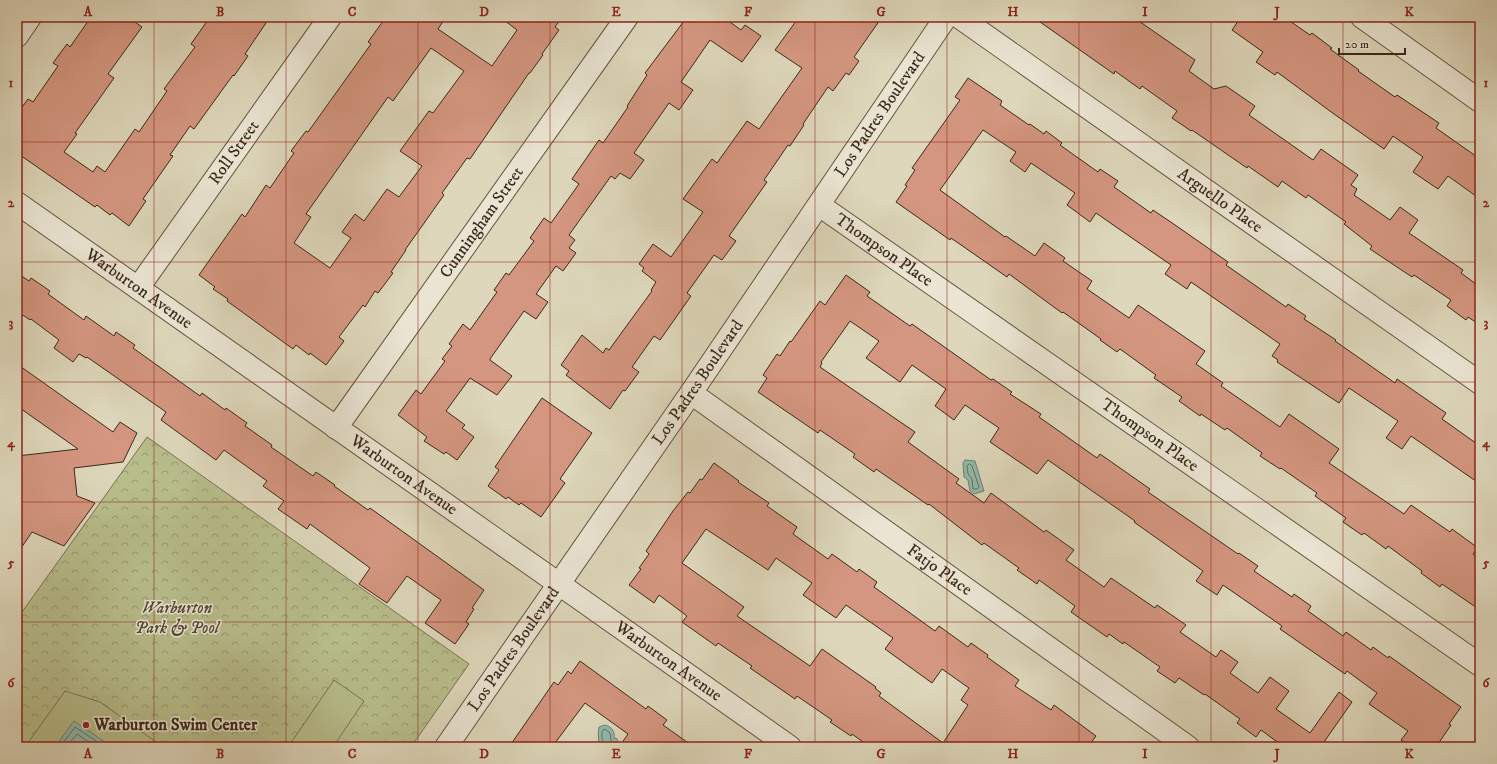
<svg xmlns="http://www.w3.org/2000/svg" width="1497" height="764" viewBox="0 0 1497 764" font-family="'IM FELL DW Pica',serif">
	<style>
		.park { fill: url(#park-crowns); stroke: #797452 }
		.garden { fill: #b8bd8c; stroke: #797452 }
		.water { fill: #93baad; stroke: #6f8072 }
		.lines { fill: none; stroke-linecap: round; stroke-linejoin: round }
		.shore { stroke: #667263; stroke-width: 1 }
		.building { fill: #d49680; stroke: #3a2a19; fill-rule: evenodd }
		.minor-casing { stroke: #635542; stroke-width: 24 }
		.tertiary-casing { stroke: #635542; stroke-width: 24 }
		.minor { stroke: #eae5d3; stroke-width: 22 }
		.tertiary { stroke: #eae5d3; stroke-width: 22 }
		.grid { fill: none; stroke: #8f2418; stroke-width: 1; stroke-opacity: 0.55 }
		.poi-dot { fill: #8f2418; stroke: #eae5d3; stroke-width: 1.5 }
		.labels { text-anchor: middle; dominant-baseline: central; stroke-width: 3; stroke-linejoin: round; paint-order: stroke }
		.street-label { font-size: 17px; fill: #3a2a19; stroke: #eae5d3 }
		.park-label { font-size: 17px; font-style: italic; fill: #534730; stroke: #eae5d3 }
		.poi-label { font-size: 17px; font-weight: bold; fill: #3a2a19; stroke: #eae5d3; text-anchor: start }
		.neatline { fill: none; stroke: #8f2418; stroke-width: 1.5 }
		.grid-label { font-size: 13px; text-anchor: middle; font-weight: bold; fill: #8f2418 }
	</style>
	<defs>
		<pattern id="park-crowns" width="20" height="18" patternUnits="userSpaceOnUse"><rect width="20" height="18" fill="#b8bd8c"/><path d="M2 6a3 3 0 1 1 6 0M12 15a3 3 0 1 1 6 0" fill="none" stroke="#979a72"/></pattern>
	</defs>
	<rect width="100%" height="100%" fill="#ded7bb"/>
	<filter id="stains"><feTurbulence type="fractalNoise" baseFrequency=".005" numOctaves="4"/><feColorMatrix values="0 0 0 0 .2 0 0 0 0 .09 0 0 0 0 .02 0 0 0 .5 -.17"/></filter>
	<radialGradient id="worn" r=".72"><stop offset=".6" stop-color="#630" stop-opacity="0"/><stop offset="1" stop-color="#630" stop-opacity=".3"/></radialGradient>
	<!-- park -->
	<path class="park" d="M147,437l322,227 -58,83h-394v-128z"/>
	<!-- garden -->
	<g class="garden">
		<path d="M334,680l30,21 -31,46h-45z"/>
		<path d="M65,691l35,11 63,45h-138z"/>
	</g>
	<!-- water -->
	<g class="water">
		<path d="M965,460l10,1 9,30 -10,3 -4,-3 -2,-11 -4,-3 -1,-14z"/>
		<path d="M74,721l38,26h-57z"/>
		<path d="M605,725c7,2 10,6 9,14l2,-1 2,3 -3,4 2,2h-19c2,-7 -1,-13 1,-20z"/>
	</g>
	<g class="lines">
		<!-- shore -->
		<g class="shore">
			<path d="M970,464l2,2 7,21 -2,2h-4l-1,-10 -4,-5 -1,-8z"/>
			<path d="M60,747l15,-20 30,20"/>
			<path d="M66,747l11,-13 19,13"/>
			<path d="M602,747c2,-6 -2,-11 1,-17l2,-1 5,4 2,14"/>
		</g>
	</g>
	<!-- building -->
	<g class="building">
		<path d="M91,17h37l14,10 -34,47 6,4 -39,55 2,1 -13,18 29,20 4,-6 8,6 30,-43 4,3 28,-41 -3,-2 31,-42 -4,-3 19,-27h60l-25,37 3,2 -14,20 -1,-1 -39,54 -4,-3 -20,29 3,1 -30,43 3,2 -17,25 -17,-13 -2,2 -13,-10 -2,2 -78,-54v-39l11,-15 5,3 25,-36 -5,-3 14,-19 3,3z"/>
		<path d="M386,17h60l-8,12 54,37 25,-36 -17,-13h62l-7,10 4,3 -17,24 1,1 -13,18h-1l-59,86 -3,-1 -25,35 2,2 -39,55h1l-15,22 2,1 -15,20 -3,-2 -10,16 -2,-2 -24,32 5,4 -18,24 -16,-12 -1,2 -13,-10 -3,4 -66,-48 1,-2 -15,-10 2,-2 -16,-12 43,-61 3,3 21,-32 4,3 24,-35 -3,-2 15,-20 2,1 63,-88 -3,-2zM431,48l33,23 -31,42 -4,-2 -29,40 22,15 -23,31 -12,-8 -23,32 -9,-7 -13,18 9,6 -21,30 -36,-25 17,-26 -5,-3 82,-117 5,4z"/>
		<path d="M687,17h36l18,13 4,-5 16,11 -19,26 -32,-22 -29,42 12,8 -14,20 -10,-7 -35,50 10,7 -14,19 -10,-6 -5,6 -4,-3 -42,59 6,5 -6,8 7,5 -13,18 -7,-5 -20,28 12,8 -12,17 -12,-8 -34,48v1l22,16 -15,19 -27,-17 -24,33 19,14 -3,3 12,9 -17,23 -11,-8 -2,2 -20,-13 3,-4 -29,-22 18,-25 5,4 24,-33 -3,-2 10,-13 -3,-2 14,-20 7,6 27,-38 -3,-2 12,-17 3,2 25,-34 -4,-3 14,-20 7,5 28,-39 -7,-5 27,-39 4,3 25,-36 -1,-1 20,-31 -2,-2z"/>
		<path d="M799,17h83l-28,40 5,4 -10,14 -3,-2 -13,18 -5,-4 -25,37 1,1 -14,21 -2,-1 -24,35 3,2 -38,54 7,5 -14,19 -8,-5 -27,38 4,3 -31,44 -6,-4 -22,31 7,5 -14,19 -2,-1 -13,19 -44,-34 3,-4 -8,-6 21,-30 21,18 3,-5 3,2 43,-59 -1,-1 5,-8 -14,-11 2,-3 -5,-4 14,-20 18,13 32,-45 -20,-13 29,-40 5,4 30,-42 12,8 43,-61 -27,-18z"/>
		<path d="M1033,17h100l62,43 -6,11 25,18 12,-3 29,20 -6,9 64,45 8,-11 37,26 -7,10 6,4 -3,6 36,25 10,-13 18,13 -9,13 54,37 -2,3 19,14v38l-12,-8 -2,3 -19,-14 4,-6 -37,-25 -2,2 -42,-28 2,-3 -28,-22 2,-2 -38,-27 -2,3 -24,-17 -4,6 -30,-21 -1,2 -55,-38 -1,1 -19,-13 5,-7 -35,-25 -2,3 -25,-18 -1,3z"/>
		<path d="M1241,17h43l26,18 2,-2 20,15 -2,1 29,21 -1,1 37,26 2,-2 42,28 -3,5 44,31v40l-32,-23 -10,13 -25,-17 10,-15 -30,-21 -9,13 -50,-35 -57,-42 -2,3 -19,-13 7,-10 -31,-22z"/>
		<path d="M968,78l34,23 -2,4 29,20 1,-1 14,10 2,-3 16,12 -2,2 38,27 2,-3 18,12 -4,6 37,26 2,-3 25,17 50,35 -2,3 60,42 2,-3 18,12 -2,3 32,21 -1,1 60,42 2,-4 49,34 -4,6 38,27v38l-69,-48 -9,13 -16,-11 12,-17 -49,-33 -10,15 -62,-41 1,-2 -6,-4 8,-12 -89,-62 -4,7 -22,-15 6,-9 -75,-52 -6,9 -23,-17 8,-12 -44,-30 -6,9 -15,-11 6,-9 -33,-22 -43,60 65,47 1,-1 29,20 9,-13 21,15 -2,3 29,20 -5,8 42,29 9,-13 67,46 -9,13 27,19 -2,3 59,41 9,-13 50,35 -10,14 75,51 7,-9 39,27 2,-3 26,19 -5,6 7,5v51l-38,-26 -2,3 -19,-14 1,-2 -34,-25 -2,3 -22,-16 -2,2 -19,-13 3,-4 -31,-22 2,-3 -36,-25 -1,1 -20,-13 2,-3 -35,-25 -2,2 -24,-16 -1,2 -21,-15 3,-4 -28,-19 2,-3 -36,-26 -3,3 -17,-12 1,-1 -38,-27 -1,1 -53,-39 -2,3 -56,-39 -1,2 -54,-38 11,-16 -2,-1 10,-15 -3,-2 48,-68 -5,-3z"/>
		<path d="M17,273l12,8 2,-3 19,13 -2,3 36,26 2,-4 28,20 2,-4 19,13 -2,3 67,48 2,-3 23,17 1,-2 21,15 -2,3 27,19 -1,2 42,29 3,-4 19,13 -1,1 34,24 2,-2 114,82 -12,18 2,1 -8,13 3,2 -14,20 -30,-21 16,-23 -34,-24 -20,27 -28,-19 11,-16 -60,-44 -3,5 -29,-20 6,-8 -21,-15 4,-5 -43,-31 -8,10 -55,-40 5,-8 -79,-55 -1,1 -7,-4 -6,8 -19,-14 5,-8 -28,-21 -1,1 -13,-9z"/>
		<path d="M846,275l24,17 -3,4 43,30 2,-2 79,56 2,-1 19,13 -2,2 31,20 -2,3 58,41 3,-4 50,35 -2,3 90,62 1,-1 19,13 -4,5 38,26 2,-3 17,12 -3,5 35,25 3,-4 25,18 2,-3 15,11 1,-2 72,51 -12,17 2,1 -15,22h-26l-9,-7 7,-9 -39,-27 8,-11 -30,-22 -2,3 -65,-45 2,-3 -59,-41 -6,10 -21,-14 7,-10 -69,-49 1,-1 -87,-61 -11,14 -47,-32 9,-14 -34,-23 -11,15 -19,-14 11,-17 -34,-24 -12,17 -34,-24 13,-17 -29,-20 -29,41 1,1 -2,4 95,65 -7,10 51,37 -3,4 28,20 7,-10 53,39 2,-2 28,20 -8,10 38,27 7,-9 44,30 2,-3 29,20 -6,7 36,25 5,-7 17,12 -8,11 28,20 12,-16 19,14 -13,18 34,24 29,-41 13,10 -28,40 7,5h-47l-23,-17 -5,7 -19,-14 3,-4 -35,-25 -1,1 -25,-17 -4,5 -18,-12 3,-4 -36,-25 -1,2 -14,-10 -2,3 -36,-25 4,-6 -36,-26 -2,4 -20,-14 2,-2 -35,-25 -2,2 -53,-41 -1,1 -52,-36 -2,3 -21,-15 2,-3 -35,-24 -2,3 -60,-41 9,-14 -4,-3 14,-21 3,2 10,-15 1,1 29,-41 5,4z"/>
		<path d="M17,364l96,68 7,-10 17,11 -14,29 -49,6 3,28 18,7 -31,43 -32,-14 -15,22v-98l61,-7 -61,-43z"/>
		<path d="M542,398l50,35 -32,46 5,4 -24,34 -20,-14 -2,2 -11,-8 -2,2 -18,-13 11,-16 -4,-3z"/>
		<path d="M714,463l25,18 -1,1 31,21 -2,3 30,21 -4,7 35,25 4,-5 25,18 2,-3 18,13 -3,5 61,44 4,-5 29,21 3,-4 17,12 -1,2 32,23 -4,6 36,24 3,-5 42,31 -8,11h-218l-18,-13 -1,2 -21,-14 2,-2 -35,-24 -2,3 -45,-31 2,-2 -34,-23 -2,3 -34,-24 5,-6 -28,-21 -5,8 -25,-18 12,-16 -2,-1 10,-14 -3,-3 27,-40 15,-19 2,1 10,-14 2,1zM706,529l62,41 8,-12 36,25 -9,12 33,23 10,-13 47,33 -8,11 47,34 10,-14 27,19 -8,12 7,5 -25,38 -64,-47 2,-3 -6,-5 1,-1 -54,-38 -12,17 -73,-50 7,-9 -62,-44z"/>
		<path d="M580,661l66,48 2,-3 19,14 -4,5 31,22h-75l9,-13 -43,-31 -33,44h-43l45,-65 4,3 10,-14 3,3z"/>
	</g>
	<g class="lines">
		<!-- minor casing -->
		<g class="minor-casing">
			<g id="minor">
				<path id="s1" d="M959,17l521,366"/>
				<path d="M1362,17l118,84"/>
				<path d="M17,36l13,-19"/>
				<path id="s2" d="M819,205l661,460"/>
				<path id="s3" d="M138,288l192,-271"/>
				<path id="s4" d="M691,393l497,354"/>
				<path id="s5" d="M336,428l291,-411"/>
				<path id="s6" d="M559,584l231,163"/>
			</g>
		</g>
		<!-- tertiary casing -->
		<g class="tertiary-casing">
			<g id="tertiary">
				<path id="s7" d="M17,203l542,381"/>
				<path id="s8" d="M446,747l245,-354 255,-376"/>
			</g>
		</g>
		<!-- minor -->
		<use href="#minor" class="minor"/>
		<!-- tertiary -->
		<use href="#tertiary" class="tertiary"/>
	</g>
	<!-- grid -->
	<path class="grid" d="M154,17v730M286,17v730M418,17v730M550,17v730M682,17v730M815,17v730M947,17v730M1079,17v730M1211,17v730M1343,17v730M17,142h1463M17,262h1463M17,382h1463M17,502h1463M17,622h1463"/>
	<!-- markers -->
	<circle class="poi-dot" cx="86" cy="725" r="4"/>
	<g class="labels">
		<!-- street labels -->
		<g class="street-label">
			<text stroke="none"><textPath href="#s8" startOffset="767">Los Padres Boulevard</textPath></text>
			<text stroke="none"><textPath href="#s3" startOffset="166">Roll Street</textPath></text>
			<text stroke="none"><textPath href="#s1" startOffset="319">Arguello Place</textPath></text>
			<text stroke="none"><textPath href="#s5" startOffset="252">Cunningham Street</textPath></text>
			<text stroke="none"><textPath href="#s2" startOffset="79">Thompson Place</textPath></text>
			<text stroke="none"><textPath href="#s7" startOffset="149">Warburton Avenue</textPath></text>
			<text stroke="none"><textPath href="#s8" startOffset="443">Los Padres Boulevard</textPath></text>
			<text stroke="none"><textPath href="#s2" startOffset="403">Thompson Place</textPath></text>
			<text stroke="none"><textPath href="#s7" startOffset="473">Warburton Avenue</textPath></text>
			<text stroke="none"><textPath href="#s4" startOffset="305">Fatjo Place</textPath></text>
			<text stroke="none"><textPath href="#s8" startOffset="119">Los Padres Boulevard</textPath></text>
			<text stroke="none"><textPath href="#s6" startOffset="134">Warburton Avenue</textPath></text>
		</g>
		<!-- park labels -->
		<g class="park-label">
			<text x="177" y="608">Warburton<tspan x="177" dy="20">Park &amp; Pool</tspan></text>
		</g>
		<!-- poi labels -->
		<g class="poi-label">
			<text x="94" y="725">Warburton Swim Center</text>
		</g>
	</g>
	<!-- margin -->
	<rect width="1497" height="764" fill="none" stroke="#ded7bb" stroke-width="44"/>
	<!-- scale -->
	<path d="M1339 48v6h66v-6" fill="none" stroke="#3a2a19" stroke-width="2"/>
	<text x="1345" y="48" font-size="12" fill="#3a2a19" stroke="#eae5d3" stroke-width="3" paint-order="stroke">20 m</text>
	<rect x="22" y="22" width="1453" height="720" class="neatline"/>
	<g class="grid-label">
		<text x="88" y="16">A</text>
		<text x="220" y="16">B</text>
		<text x="352" y="16">C</text>
		<text x="484" y="16">D</text>
		<text x="616" y="16">E</text>
		<text x="748" y="16">F</text>
		<text x="881" y="16">G</text>
		<text x="1013" y="16">H</text>
		<text x="1145" y="16">I</text>
		<text x="1277" y="16">J</text>
		<text x="1409" y="16">K</text>
		<text x="11" y="87">1</text>
		<text x="1486" y="87">1</text>
		<text x="11" y="207">2</text>
		<text x="1486" y="207">2</text>
		<text x="11" y="327">3</text>
		<text x="1486" y="327">3</text>
		<text x="11" y="447">4</text>
		<text x="1486" y="447">4</text>
		<text x="11" y="567">5</text>
		<text x="1486" y="567">5</text>
		<text x="11" y="687">6</text>
		<text x="1486" y="687">6</text>
		<text x="88" y="758">A</text>
		<text x="220" y="758">B</text>
		<text x="352" y="758">C</text>
		<text x="484" y="758">D</text>
		<text x="616" y="758">E</text>
		<text x="748" y="758">F</text>
		<text x="881" y="758">G</text>
		<text x="1013" y="758">H</text>
		<text x="1145" y="758">I</text>
		<text x="1277" y="758">J</text>
		<text x="1409" y="758">K</text>
	</g>
	<rect width="100%" height="100%" filter="url(#stains)"/>
	<rect width="100%" height="100%" fill="url(#worn)"/>
</svg>
